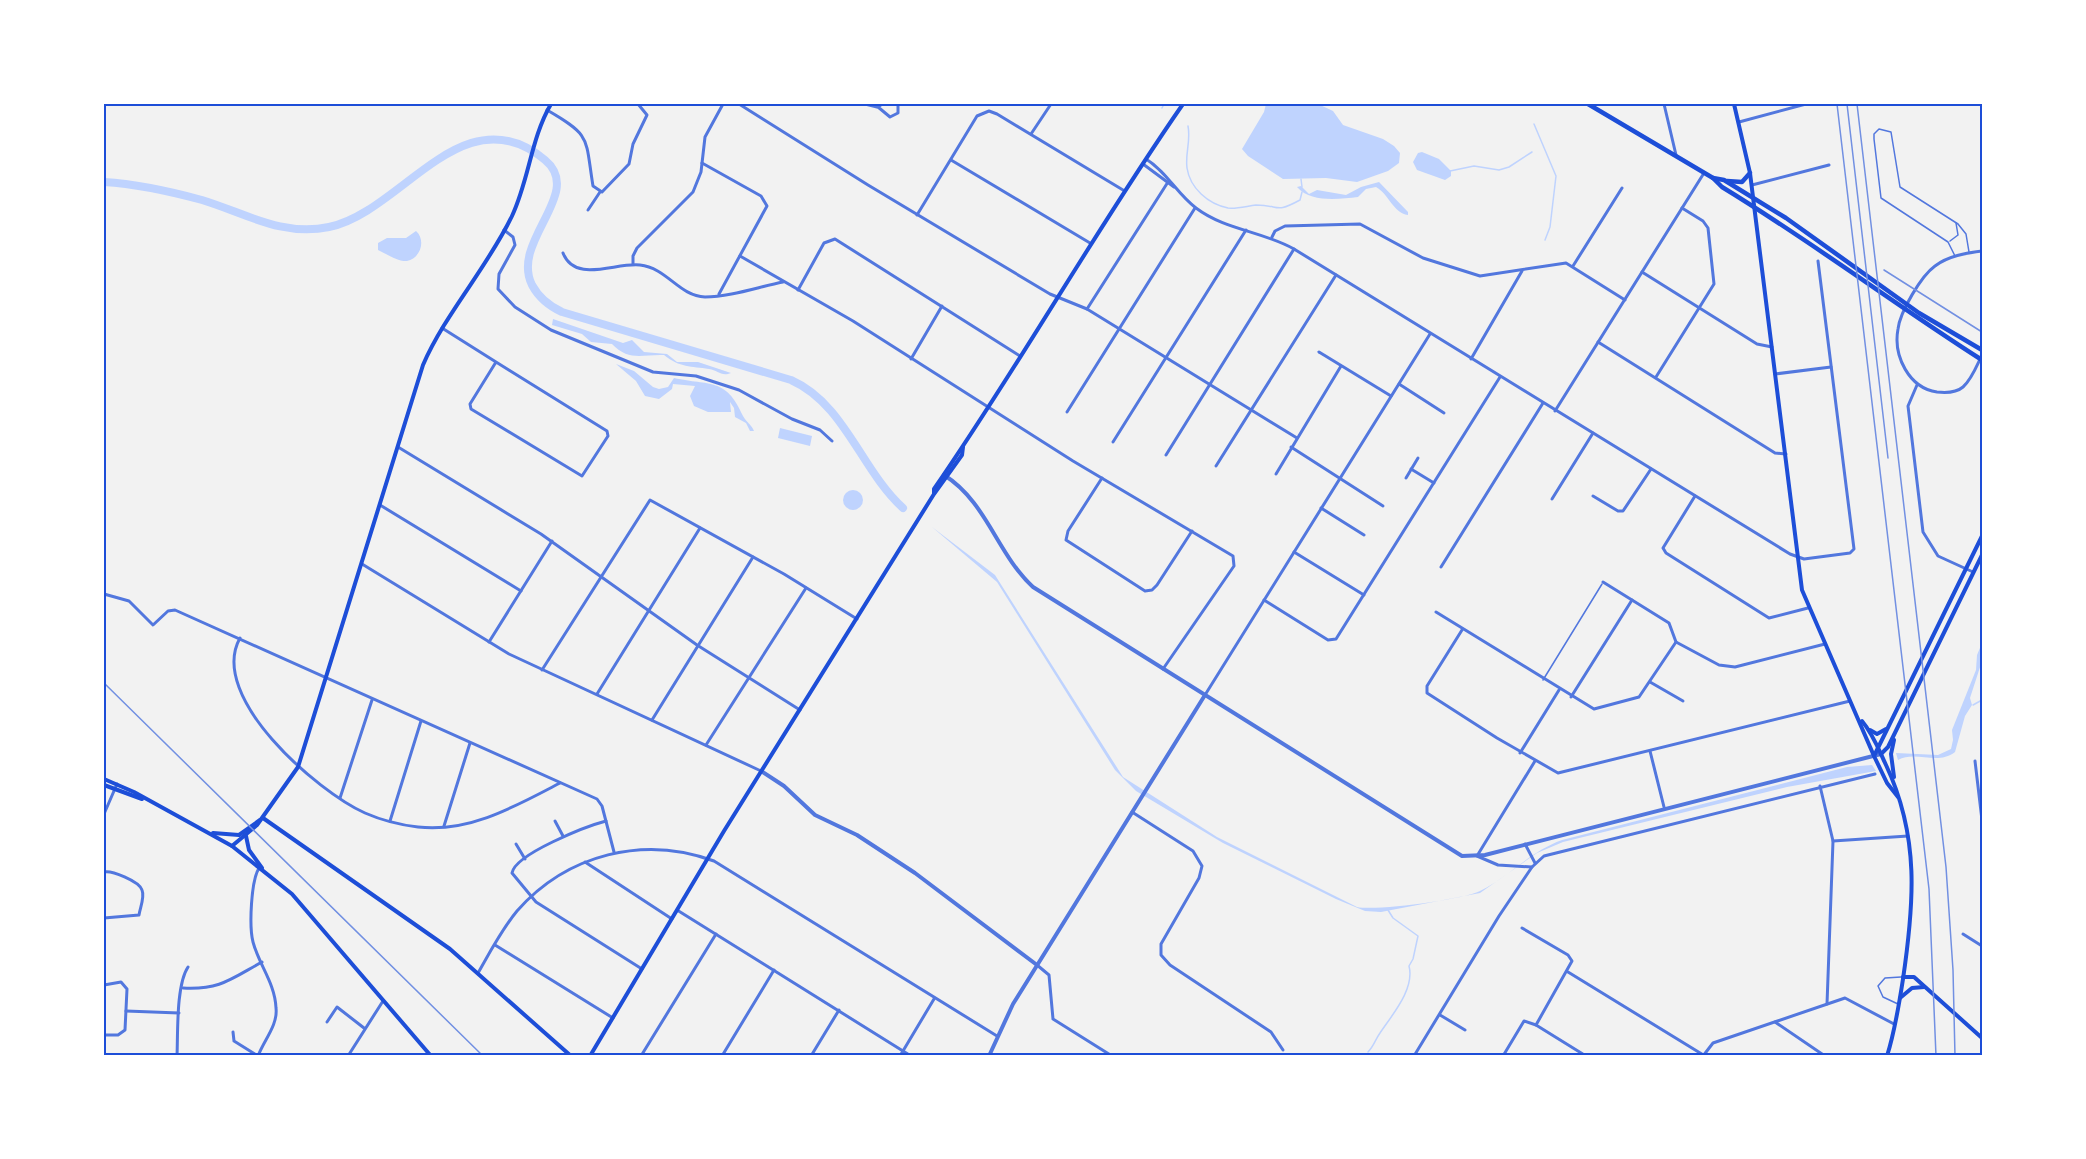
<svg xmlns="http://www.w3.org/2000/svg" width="2086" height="1159" viewBox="0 0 2086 1159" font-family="Figtree,sans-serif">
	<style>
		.water { fill: #bfd3fe }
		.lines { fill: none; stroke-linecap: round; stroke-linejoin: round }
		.stream { stroke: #bfd3fe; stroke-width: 1.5 }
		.river { stroke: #bfd3fe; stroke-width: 8 }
		.service { stroke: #5277de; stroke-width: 1.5 }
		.minor { stroke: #5277de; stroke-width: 3 }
		.tertiary { stroke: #5277de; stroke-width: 4 }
		.secondary { stroke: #1d4ed8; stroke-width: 4 }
		.primary { stroke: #1d4ed8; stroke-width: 4.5 }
		.tram { stroke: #7290e2; stroke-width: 1.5 }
		.rail { stroke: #7290e2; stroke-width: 1.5 }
		.neatline { fill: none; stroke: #1d4ed8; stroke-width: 2 }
	</style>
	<rect width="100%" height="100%" fill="#f2f2f2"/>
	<!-- water -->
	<g class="water">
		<path d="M1266,104h52l15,7 10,14 40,14 11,7 6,7 -1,10 -11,8 -31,11 -31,-4 -43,1 -35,-23 -6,-7 22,-37z"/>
		<path d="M1422,152l17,7 12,12v5l-6,4 -28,-10 -4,-8 5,-9z"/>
		<path d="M1379,182l29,30v3c-15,-2 -19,-21 -32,-28l-10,2 -8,8c-19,2 -47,6 -61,-10l4,-1 8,8 8,-4 29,5 15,-8z"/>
		<path d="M416,231c10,9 5,27 -9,30 -9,1 -22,-8 -29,-11v-7l9,-5h19z"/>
		<path d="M553,319l70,24 9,-3 12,12 23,2 10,8h21l33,11c-10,4 -13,-3 -22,-4 -18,-3 -29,-1 -45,-14 -21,-1 -35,7 -52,-11l-21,-2 -9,-8 -30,-9z"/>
		<path d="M616,364l18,7 19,16 6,2 9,-2 6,-9c36,8 52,-1 69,38 3,6 9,9 11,15h-4l-4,-8 -11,-6 -1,-9 -4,-6 1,10h-23l-14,-6 -4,-10 5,-10 -22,-2 -1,5 -13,10 -14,-3 -9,-15z"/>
		<path d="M780,428l32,8 -2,10 -32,-8z"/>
		<circle cx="853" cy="500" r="10"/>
		<path d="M932,527l63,48 128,202 94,60 140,70c20,4 104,-7 123,-16 29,-14 49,-39 82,-51l285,-73 25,-2 4,6 -89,16 -224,55 -26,11 -57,40 -99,19 -16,-1 -29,-12 -113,-56 -87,-52 -21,-21 -118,-188z"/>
		<path d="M1982,643v18l-12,37 2,7 -7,11 -10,36c-18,14 -39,-2 -57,8l-2,-7 42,2 13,-6 2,-9 -1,-10 24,-60 1,-15z"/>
	</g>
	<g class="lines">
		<!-- stream -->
		<g class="stream">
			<path d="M1162,108l2,-4"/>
			<path d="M1534,124l22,52 -6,51 -5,13"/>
			<path d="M1188,126c3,15 -3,27 -1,42 3,20 21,36 41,40 9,1 19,-2 28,-3 25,0 18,9 44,-5l2,-8"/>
			<path d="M1450,171l24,-5 25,4 10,-3 23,-15"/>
			<path d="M1301,179l1,8"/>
			<path d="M1973,705l9,-5"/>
			<path d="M1368,1052c6,-6 7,-12 12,-19 12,-18 35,-44 29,-67l4,-7 5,-23 -25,-18 -5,-8"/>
		</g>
		<!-- river -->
		<path class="river" d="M104,182c33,2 65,9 98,18 43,13 80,37 127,27 73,-15 134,-135 216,-67 40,33 -35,81 -13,125 7,13 17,21 30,27l229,68c54,24 70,90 112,128"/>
		<!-- service -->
		<g class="service">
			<path d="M1950,241l8,-6 -2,-12"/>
			<path d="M1955,256l-7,-14 -67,-44 -7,-59v-5l5,-5 12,3 9,55 58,37 8,10 3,18"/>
			<path d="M1543,680l59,-96"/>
			<path d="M1898,1004l-15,-7 -5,-11 7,-8 16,-1"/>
		</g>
		<!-- minor -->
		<g class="minor">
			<path d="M739,104l129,81 182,109 37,15 210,129"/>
			<path d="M865,104l12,3"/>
			<path d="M882,104l-4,3 12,10 8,-4v-9"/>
			<path d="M1664,104l12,51"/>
			<path d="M547,110c45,26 38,27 46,76l9,6 27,-28 4,-20 14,-29 -9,-11"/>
			<path d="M1739,122l67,-18"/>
			<path d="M1031,134l20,-30"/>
			<path d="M1146,159c21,13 31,35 50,49 29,22 66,23 98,41l496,305 14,5 46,-6 4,-4 -36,-288"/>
			<path d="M951,160l139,83"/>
			<path d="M702,163l59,33 6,10 -48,88"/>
			<path d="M1143,164l31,23"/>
			<path d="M1752,185l77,-20"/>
			<path d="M588,210l12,-18"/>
			<path d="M917,215l60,-99 12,-5 8,3 126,76"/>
			<path d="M504,230l9,7 2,8 -16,29 -1,15 17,18 36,23 102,42 43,4 43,14 53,29 28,11 12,11"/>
			<path d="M1272,237l3,-6 10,-5 75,-2 63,34 57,18 86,-13 59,37"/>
			<path d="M1982,251c-16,2 -34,5 -47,15 -14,10 -35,46 -37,63 -5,27 11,59 39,63 9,1 19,1 26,-5 9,-8 14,-22 19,-32"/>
			<path d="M563,253c12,31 53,9 77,12 27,3 39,31 65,32 25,0 53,-10 78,-15"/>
			<path d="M740,256l113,65 220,140 160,95 1,10 -71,103"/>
			<path d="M633,264v-8l4,-8 56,-56 8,-20 4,-35 18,-33"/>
			<path d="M1573,266l49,-78"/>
			<path d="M1642,272l115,72 15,3"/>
			<path d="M798,290l26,-47 11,-4 185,117"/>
			<path d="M1087,309l81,-127"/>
			<path d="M442,328l54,34 -26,42 1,5 111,67 26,-40 -1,-5 -111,-69"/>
			<path d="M1598,342l177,111 11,1"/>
			<path d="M1319,352l72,44"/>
			<path d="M911,359l31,-53"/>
			<path d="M1471,359l51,-88"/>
			<path d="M1775,374l56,-7"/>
			<path d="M1656,377l58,-93 -6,-56 -5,-7 -21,-13"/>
			<path d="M1399,384l45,29"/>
			<path d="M1917,385l-9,21 15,126 15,24 35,16"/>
			<path d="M1555,411l149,-238"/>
			<path d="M1067,412l128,-204"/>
			<path d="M1113,442l133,-212"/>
			<path d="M398,447l143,87 156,111 103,65"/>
			<path d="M1291,447l92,59"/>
			<path d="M1166,455l128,-206"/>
			<path d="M1216,466l120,-191"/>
			<path d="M1411,469l23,14"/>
			<path d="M1276,474l65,-108"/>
			<path d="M1102,478l-34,53 -2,9 79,51 7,-1 5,-5 35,-54"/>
			<path d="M1406,478l12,-20"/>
			<path d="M1593,496l25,15h5l28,-42"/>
			<path d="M1695,496l-32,52 3,5 103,65 39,-10"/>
			<path d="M1552,499l41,-66"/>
			<path d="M380,505l141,86"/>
			<path d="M1321,508l43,27"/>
			<path d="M1294,552l70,43"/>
			<path d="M362,564l147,90 252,117"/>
			<path d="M1441,567l102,-164"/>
			<path d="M1603,582l66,41 7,19 43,23 16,2 90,-23"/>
			<path d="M104,594l25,7 24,24 15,-14 7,-1 422,189 5,7 12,46"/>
			<path d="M1264,600l64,40 8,-1 164,-262"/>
			<path d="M1436,612l158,97 45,-12 37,-55"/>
			<path d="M1462,630l-35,56v7l70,45 61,35 292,-72"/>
			<path d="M240,638c-33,59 78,154 125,175 16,7 36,12 53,14 51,6 98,-21 142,-44"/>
			<path d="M489,642l63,-101"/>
			<path d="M542,670l108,-170 134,74 73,45"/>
			<path d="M1650,682l33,19"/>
			<path d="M597,694l103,-166"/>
			<path d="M1205,695l225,-361"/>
			<path d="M1571,697l61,-97"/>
			<path d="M652,720l101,-163"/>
			<path d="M706,745l100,-157"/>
			<path d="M1650,751l14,56"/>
			<path d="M1520,753l39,-63"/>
			<path d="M1975,761l7,59"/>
			<path d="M1820,786l13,55 -6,163"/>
			<path d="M340,798l32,-98"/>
			<path d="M1132,812l61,39 9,15 -3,12 -38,66v11l9,10 101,67 12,18"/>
			<path d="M104,814l13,-30"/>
			<path d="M390,821l31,-100"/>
			<path d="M555,821l8,15"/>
			<path d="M606,821c-19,5 -91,33 -94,52l24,29 106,67"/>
			<path d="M444,826l26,-83"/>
			<path d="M1833,841l75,-5"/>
			<path d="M516,844l9,15"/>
			<path d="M1525,844l10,19"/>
			<path d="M585,862l87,57"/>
			<path d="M1532,867l-34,-2 -21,-9 58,-95"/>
			<path d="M104,872c7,-2 35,9 38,18 3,7 -2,18 -3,25l-35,3"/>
			<path d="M677,910l234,146"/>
			<path d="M1522,928l46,27 4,6 -36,64"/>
			<path d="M1963,934l19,12"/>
			<path d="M495,945l118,73"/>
			<path d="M1037,965l12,10 4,44 59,37"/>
			<path d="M1568,972l137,84"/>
			<path d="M478,973c12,-21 24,-44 39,-62 50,-57 127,-76 197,-50l283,175"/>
			<path d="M104,985l17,-3 6,7 -2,41 -7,5h-14"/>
			<path d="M183,988c37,2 48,-9 79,-26"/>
			<path d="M126,1011l53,2"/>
			<path d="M1440,1015l25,15"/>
			<path d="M327,1022l10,-15 27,21"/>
			<path d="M1775,1022l50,34"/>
			<path d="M233,1032l1,9 24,15"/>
			<path d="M177,1056c1,-23 -1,-71 11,-89"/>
			<path d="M258,1056c6,-16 20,-31 18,-48 -1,-25 -17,-43 -23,-66 -4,-16 -2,-61 6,-74"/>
			<path d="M348,1056l35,-55"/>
			<path d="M641,1056l75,-122"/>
			<path d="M722,1056l52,-86"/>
			<path d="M811,1056l28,-46"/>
			<path d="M900,1056l34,-57"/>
			<path d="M1414,1056l85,-140 33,-49 12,-11 331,-82"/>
			<path d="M1503,1056l21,-35 12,4 50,31"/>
			<path d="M1703,1056l10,-13 132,-45 49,26"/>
		</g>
		<!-- tertiary -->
		<g class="tertiary">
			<path d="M944,475c43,27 53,79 89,112l429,269 23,-1 396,-101"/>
			<path d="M761,771l23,15 31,29 42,20 58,38 122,92"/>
			<path d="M989,1056l24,-52 192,-309"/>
		</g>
		<!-- secondary -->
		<g class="secondary">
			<path d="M1734,104l16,69 52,417 72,166 13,27 11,14"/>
			<path d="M934,493v-4c87,-126 162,-260 249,-385"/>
			<path d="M1862,721c11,13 17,29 24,44 34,72 28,139 17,214 -4,26 -8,52 -16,77"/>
			<path d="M1870,730l7,4 9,-5"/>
			<path d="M1894,740l-3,14 3,23"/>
			<path d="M1881,754l7,-7 94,-192"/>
			<path d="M1874,756l108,-220"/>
			<path d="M104,779l30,13 98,54 60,48 139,162"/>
			<path d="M104,785l38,14"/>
			<path d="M263,818l187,131 121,107"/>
			<path d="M213,833l26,2 21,-15"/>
			<path d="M246,836l3,14 13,18"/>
			<path d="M232,846l25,-21 41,-58 125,-402c22,-51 64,-97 89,-149 17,-36 19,-78 39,-112"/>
			<path d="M1903,977h11l68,61"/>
			<path d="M1900,998l12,-10 12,-1"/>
			<path d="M590,1056l134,-225 210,-337 28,-39 1,-8"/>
		</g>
		<!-- primary -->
		<g class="primary">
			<path d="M1588,104l125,74 9,9c89,54 172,117 260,173"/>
			<path d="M1713,178l11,2 62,38 133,95 63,37"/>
			<path d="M1727,181l15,1 8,-9"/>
		</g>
		<!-- tram -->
		<path class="tram" d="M1884,270l98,62"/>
		<!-- rail -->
		<g class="rail">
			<path d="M1837,104l92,785 7,167"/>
			<path d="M1847,104l41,354"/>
			<path d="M1857,104l89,763 7,103 2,86"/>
			<path d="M104,683l379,373"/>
		</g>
	</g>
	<!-- border -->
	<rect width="2086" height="1159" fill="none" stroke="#ffffff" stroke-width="210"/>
	<rect x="105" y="105" width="1876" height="949" class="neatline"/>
</svg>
